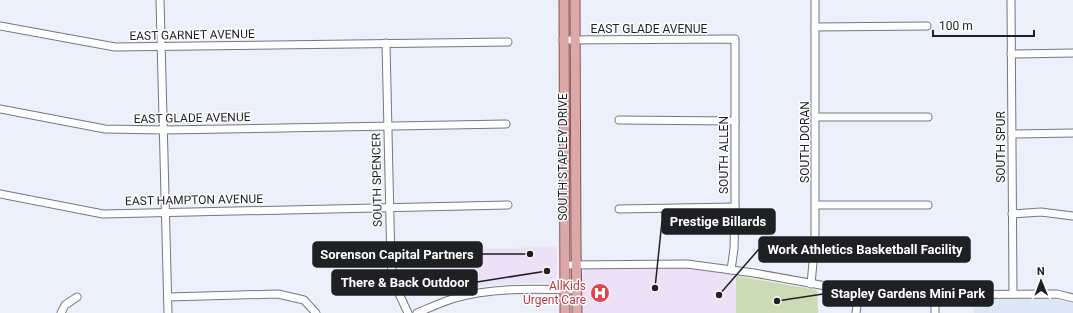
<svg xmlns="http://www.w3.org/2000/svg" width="1073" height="313" viewBox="0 0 1073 313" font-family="Roboto,sans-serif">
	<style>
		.commercial { fill: #ece1f6 }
		.built { fill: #dde6f7 }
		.green { fill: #cadbb5 }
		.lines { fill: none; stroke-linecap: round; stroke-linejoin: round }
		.minor-casing { stroke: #737780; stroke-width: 9 }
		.major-casing { stroke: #8b5355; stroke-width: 11 }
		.minor { stroke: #fff; stroke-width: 7 }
		.major { stroke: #dca9a9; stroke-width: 9 }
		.labels { text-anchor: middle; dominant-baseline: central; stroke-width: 3; stroke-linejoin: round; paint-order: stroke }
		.street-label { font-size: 12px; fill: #1e2024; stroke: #fff }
		.health-label { font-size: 12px; fill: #be3a42; stroke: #fff; text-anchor: end }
		.leader { fill: none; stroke: #1e2024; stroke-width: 1.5 }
		.callout-dot { fill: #1e2024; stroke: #fff; stroke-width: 1.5 }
		.callout { fill: #1e2024; stroke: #1e2024; stroke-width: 1.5 }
		.callout-label { font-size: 13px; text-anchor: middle; font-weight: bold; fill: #fff }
	</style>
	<rect width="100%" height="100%" fill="#ebf0fa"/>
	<!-- commercial -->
	<g class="commercial">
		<path d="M557,247v26l-1,6 -3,3 -63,3 -21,3 -22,5 -17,-44z"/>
		<path d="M657,267l34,1 45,8v37h-154l-1,-38 4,-6 3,-1z"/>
	</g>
	<!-- built -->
	<path class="built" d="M1052,299l11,2 10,3v9h-99l-1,-13z"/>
	<!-- green -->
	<path class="green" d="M736,276l81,14 1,23h-82z"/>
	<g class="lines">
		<!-- minor casing -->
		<g class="minor-casing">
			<g id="minor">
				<path d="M160,0l8,313"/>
				<path d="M1011,0l2,294"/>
				<path d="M0,26l115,21 393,-5"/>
				<path d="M815,27l112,-1"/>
				<path d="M563,40l172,-1v168l-1,42 -3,21"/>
				<path d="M386,43l5,221 3,19 14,30"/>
				<path d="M1011,54l62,-1"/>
				<path d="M0,109l105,20 59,1 342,-6"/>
				<path d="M816,117h112"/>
				<path d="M619,120l116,1"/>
				<path d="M1012,134l61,-1"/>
				<path d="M0,194l103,20 405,-9"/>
				<path d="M816,205h112"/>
				<path d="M619,209l116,-2"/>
				<path d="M1012,214l29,-2 32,4"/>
				<path d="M565,265l122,-1 67,9 105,19 37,3 161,-1 16,4"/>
				<path d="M811,284l4,-43v-241"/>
				<path d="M935,295v18"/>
				<path d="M168,297l110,-3 26,6 12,13"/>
				<path d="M61,313l4,-8 12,-8"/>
				<path d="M417,313c12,-5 23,-10 35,-14 40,-12 84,-10 125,-9"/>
				<path d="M856,313l3,-21"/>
			</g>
		</g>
		<!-- major casing -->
		<g class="major-casing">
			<g id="major">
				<path d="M564,0l1,313"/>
				<path d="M575,0l1,247 1,66"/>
			</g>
		</g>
		<!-- minor -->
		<use href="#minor" class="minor"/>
		<!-- major -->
		<use href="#major" class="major"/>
	</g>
	<!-- icons -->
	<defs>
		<g id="hospital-disc" transform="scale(1)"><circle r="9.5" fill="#e0444e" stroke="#fff"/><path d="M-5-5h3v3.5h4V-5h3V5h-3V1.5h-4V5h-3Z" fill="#fff"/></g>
	</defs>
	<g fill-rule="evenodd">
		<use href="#hospital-disc" x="600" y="293"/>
	</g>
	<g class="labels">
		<!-- street labels -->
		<g class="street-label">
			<text x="649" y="29">EAST GLADE AVENUE</text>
			<text transform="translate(192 35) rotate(-1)">EAST GARNET AVENUE</text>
			<text transform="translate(192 118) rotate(-1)">EAST GLADE AVENUE</text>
			<text transform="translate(805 142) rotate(-90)">SOUTH DORAN</text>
			<text transform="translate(1001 147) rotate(-90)">SOUTH SPUR</text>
			<text transform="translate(724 155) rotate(-90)">SOUTH ALLEN</text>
			<text transform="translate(563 157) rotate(-90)">SOUTH STAPLEY DRIVE</text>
			<text transform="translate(377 180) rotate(-91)">SOUTH SPENCER</text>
			<text transform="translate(194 200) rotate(-1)">EAST HAMPTON AVENUE</text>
		</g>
		<!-- health labels -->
		<g class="health-label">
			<text x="586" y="286">AllKids<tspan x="586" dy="14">Urgent Care</tspan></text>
		</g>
	</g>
	<!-- callouts -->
	<path class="leader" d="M655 288L662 221M719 295L759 249M530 254L482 254M547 271L477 282M777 301L823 294"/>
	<g class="callout-dot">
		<circle cx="655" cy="288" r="4"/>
		<circle cx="719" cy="295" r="4"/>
		<circle cx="530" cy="254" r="4"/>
		<circle cx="547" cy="271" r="4"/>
		<circle cx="777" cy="301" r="4"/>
	</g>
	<g class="callout">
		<rect x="662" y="209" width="113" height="25" rx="4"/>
		<rect x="759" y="237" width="211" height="25" rx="4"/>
		<rect x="313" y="242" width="169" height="25" rx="4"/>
		<rect x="332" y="270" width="145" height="25" rx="4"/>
		<rect x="823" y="281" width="170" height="25" rx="4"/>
	</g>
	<g class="callout-label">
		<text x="718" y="226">Prestige Billards</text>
		<text x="865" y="254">Work Athletics Basketball Facility</text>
		<text x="397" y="259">Sorenson Capital Partners</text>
		<text x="405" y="287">There &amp; Back Outdoor</text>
		<text x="908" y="298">Stapley Gardens Mini Park</text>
	</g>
	<!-- north arrow -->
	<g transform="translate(1041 281) rotate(359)" stroke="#ffffff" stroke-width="3" paint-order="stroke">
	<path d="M0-3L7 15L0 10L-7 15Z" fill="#1e2024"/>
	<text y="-6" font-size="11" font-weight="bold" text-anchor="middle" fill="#1e2024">N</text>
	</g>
	<!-- scale -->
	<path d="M933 30v6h101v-6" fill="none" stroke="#1e2024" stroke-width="2"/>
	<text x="939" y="30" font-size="12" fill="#1e2024" stroke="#ffffff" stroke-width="3" paint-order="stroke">100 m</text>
</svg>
